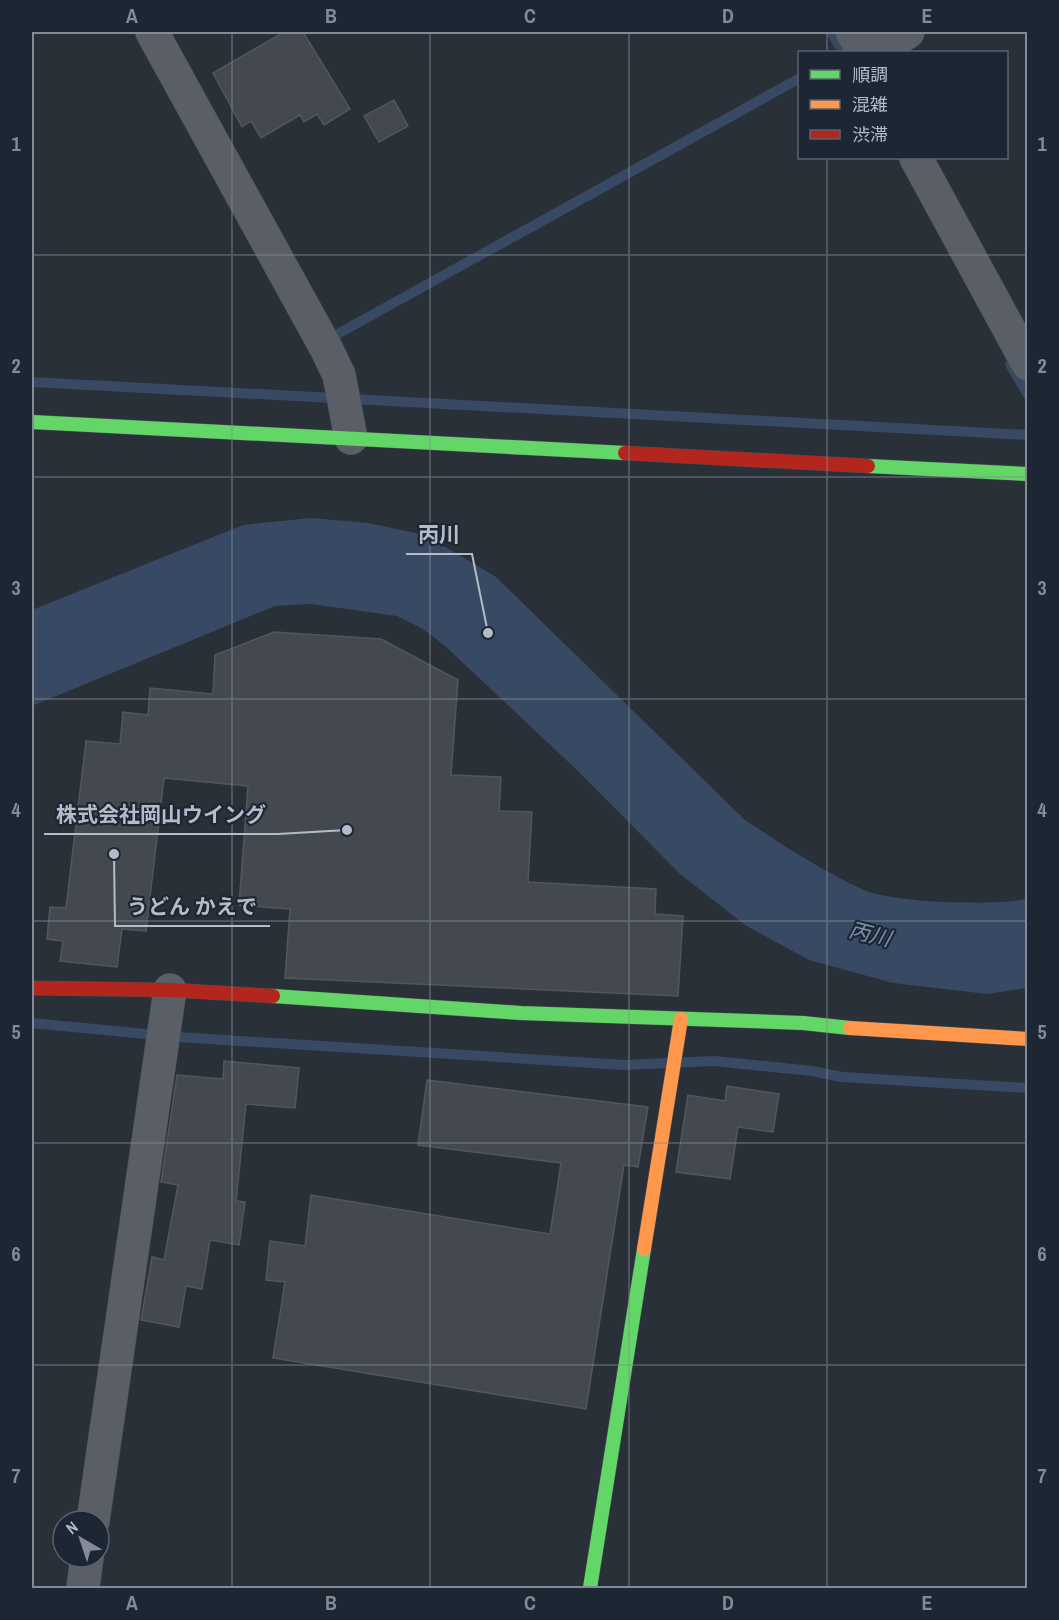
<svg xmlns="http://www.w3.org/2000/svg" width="1059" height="1620" viewBox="0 0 1059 1620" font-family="'Archivo Narrow','Noto Sans JP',sans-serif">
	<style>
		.water { fill: #384963 }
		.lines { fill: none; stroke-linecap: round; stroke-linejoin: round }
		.stream { stroke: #384963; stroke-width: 10 }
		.building { fill: #444950; stroke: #52575f; stroke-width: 1.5 }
		.street-casing { stroke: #484c53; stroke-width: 34 }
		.fast-casing { stroke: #484c53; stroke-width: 15 }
		.slow-casing { stroke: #484c53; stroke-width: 15 }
		.jam-casing { stroke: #484c53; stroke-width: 15 }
		.street { stroke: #5a5e66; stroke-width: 33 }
		.fast { stroke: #63d668; stroke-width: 14 }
		.slow { stroke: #ff974d; stroke-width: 14 }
		.jam { stroke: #b3261e; stroke-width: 14 }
		.grid { fill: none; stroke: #848b96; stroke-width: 1.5; stroke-opacity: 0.55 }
		.labels { text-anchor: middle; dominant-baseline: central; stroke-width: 4.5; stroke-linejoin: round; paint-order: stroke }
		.water-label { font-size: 21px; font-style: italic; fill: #7c92b1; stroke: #1d2633 }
		.leader { fill: none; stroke: #b4bcc9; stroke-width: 2 }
		.callout-dot { fill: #b4bcc9; stroke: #1d2633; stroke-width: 2 }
		.callout-label { font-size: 21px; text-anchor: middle; font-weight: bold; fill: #b4bcc9; stroke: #1d2633; stroke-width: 4.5; stroke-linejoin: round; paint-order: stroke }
		.neatline { fill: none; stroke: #848b96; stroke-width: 2 }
		.grid-label { font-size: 20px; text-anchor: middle; font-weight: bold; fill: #848b96 }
	</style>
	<rect width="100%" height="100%" fill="#2a3038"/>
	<!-- water -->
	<path class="water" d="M311,518l57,5 57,12 71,42 249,243c38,25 77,51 119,70 30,13 131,16 163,9v89l-40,6 -94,-11 -84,-23 -64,-35 -66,-52 -100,-101 -134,-126 -22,-17 -26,-13 -86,-12 -36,2 -243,100v-96l211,-85z"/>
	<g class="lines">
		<!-- stream -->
		<g class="stream">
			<path d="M831,32l12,20"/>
			<path d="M325,341l475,-263"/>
			<path d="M1010,364l18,31"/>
			<path d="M32,382l996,53"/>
			<path d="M32,1023l145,14 447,28 90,-4 98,10 30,6 186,11"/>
		</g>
	</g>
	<!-- building -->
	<g class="building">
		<path d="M284,32h19l47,77 -26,16 -7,-11 -13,8 -4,-7 -39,23 -10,-17 -9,6 -29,-54z"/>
		<path d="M394,100l14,26 -29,16 -15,-26z"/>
		<path d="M274,632l107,7 77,41 -7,95 50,2 -2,34 33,1 -4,70 128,7 -1,25 28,2 -5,80 -393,-18 5,-69 -51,-4 9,-119 -84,-8 -18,153 -24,-2 -5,38 -57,-6 3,-20 -16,-2 3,-32 16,1 20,-167 34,3 3,-32 25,3 2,-27 63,6 2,-39z"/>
		<path d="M224,1061l75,7 -4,40 -49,-4 -10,97 9,1 -6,43 -29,-5 -8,49 -16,-3 -7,41 -38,-7 11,-63 12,3 14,-75 -17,-3 16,-107 46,4z"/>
		<path d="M427,1080l221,27 -10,60 -14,-2 -38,244 -313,-51 12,-76 -19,-2 4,-39 35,5 6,-51 239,39 11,-71 -143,-18z"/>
		<path d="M727,1086l52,8 -6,38 -35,-5 -8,52 -54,-7 12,-77 37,6z"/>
	</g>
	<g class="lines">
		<!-- street casing -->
		<g class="street-casing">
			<g id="street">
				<path d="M152,32l174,316 13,27 12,63"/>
				<path d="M852,32l12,20"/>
				<path d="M876,52l32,-20"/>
				<path d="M916,158l112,206"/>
				<path d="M93,1521l77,-531"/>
				<path d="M83,1588l4,-31"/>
			</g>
		</g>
		<!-- fast casing -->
		<g class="fast-casing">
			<g id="fast">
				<path d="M32,422l593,31"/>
				<path d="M868,466l160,8"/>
				<path d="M273,996l248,17 282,10 47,5"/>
				<path d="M590,1588l54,-339"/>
			</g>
		</g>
		<!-- slow casing -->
		<g class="slow-casing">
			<g id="slow">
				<path d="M850,1028l178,11"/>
				<path d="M644,1249l37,-230"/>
			</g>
		</g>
		<!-- jam casing -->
		<g class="jam-casing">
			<g id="jam">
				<path d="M625,453l243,13"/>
				<path d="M32,988l138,2 103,6"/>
			</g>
		</g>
		<!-- street -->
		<use href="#street" class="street"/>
		<!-- fast -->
		<use href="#fast" class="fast"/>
		<!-- slow -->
		<use href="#slow" class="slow"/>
		<!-- jam -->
		<use href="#jam" class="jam"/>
	</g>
	<!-- grid -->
	<path class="grid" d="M232,32v1556M430,32v1556M629,32v1556M827,32v20M827,158v1430M32,255h996M32,477h996M32,699h996M32,921h996M32,1143h996M32,1365h996"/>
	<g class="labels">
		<!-- water labels -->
		<g class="water-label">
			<text transform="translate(870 934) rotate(14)">丙川</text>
		</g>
	</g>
	<!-- callouts -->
	<path class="leader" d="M488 633L472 554H406M347 830L278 834H44M114 854L115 926H270"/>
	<g class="callout-dot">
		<circle cx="488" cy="633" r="6"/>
		<circle cx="347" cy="830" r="6"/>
		<circle cx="114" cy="854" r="6"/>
	</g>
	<g class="callout-label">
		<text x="439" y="542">丙川</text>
		<text x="161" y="822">株式会社岡山ウイング</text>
		<text x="192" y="914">うどん かえで</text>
	</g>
	<!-- border -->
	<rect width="1059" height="1620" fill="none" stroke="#1d2633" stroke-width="66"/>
	<!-- legend -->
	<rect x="798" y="51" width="210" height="108" fill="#1d2633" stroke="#59626f" stroke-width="1.5"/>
	<rect x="810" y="70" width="30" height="9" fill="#63d668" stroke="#59626f" stroke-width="1.5"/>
	<text x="852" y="81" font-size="18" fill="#b4bcc9">順調</text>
	<rect x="810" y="100" width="30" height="9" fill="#ff974d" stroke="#59626f" stroke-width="1.5"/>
	<text x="852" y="111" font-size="18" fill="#b4bcc9">混雑</text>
	<rect x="810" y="130" width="30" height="9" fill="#b3261e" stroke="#59626f" stroke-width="1.5"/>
	<text x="852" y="141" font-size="18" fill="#b4bcc9">渋滞</text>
	<!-- north arrow -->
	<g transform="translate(81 1539) rotate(321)"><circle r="28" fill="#1d2633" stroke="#59626f" stroke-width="1.5"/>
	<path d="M0-4.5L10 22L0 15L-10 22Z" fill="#848b96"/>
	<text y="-9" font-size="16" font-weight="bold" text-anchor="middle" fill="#b4bcc9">N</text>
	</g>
	<rect x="33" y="33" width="993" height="1554" class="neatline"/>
	<g class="grid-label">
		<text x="132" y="23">A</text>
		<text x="331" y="23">B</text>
		<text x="530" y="23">C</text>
		<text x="728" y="23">D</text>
		<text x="927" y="23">E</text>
		<text x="16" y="151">1</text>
		<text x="1042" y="151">1</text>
		<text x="16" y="373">2</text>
		<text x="1042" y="373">2</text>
		<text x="16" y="595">3</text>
		<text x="1042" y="595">3</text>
		<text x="16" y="817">4</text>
		<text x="1042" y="817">4</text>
		<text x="16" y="1039">5</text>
		<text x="1042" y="1039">5</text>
		<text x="16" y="1261">6</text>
		<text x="1042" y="1261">6</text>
		<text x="16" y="1483">7</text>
		<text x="1042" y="1483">7</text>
		<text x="132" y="1610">A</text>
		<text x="331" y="1610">B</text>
		<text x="530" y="1610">C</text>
		<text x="728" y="1610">D</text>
		<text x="927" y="1610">E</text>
	</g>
</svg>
